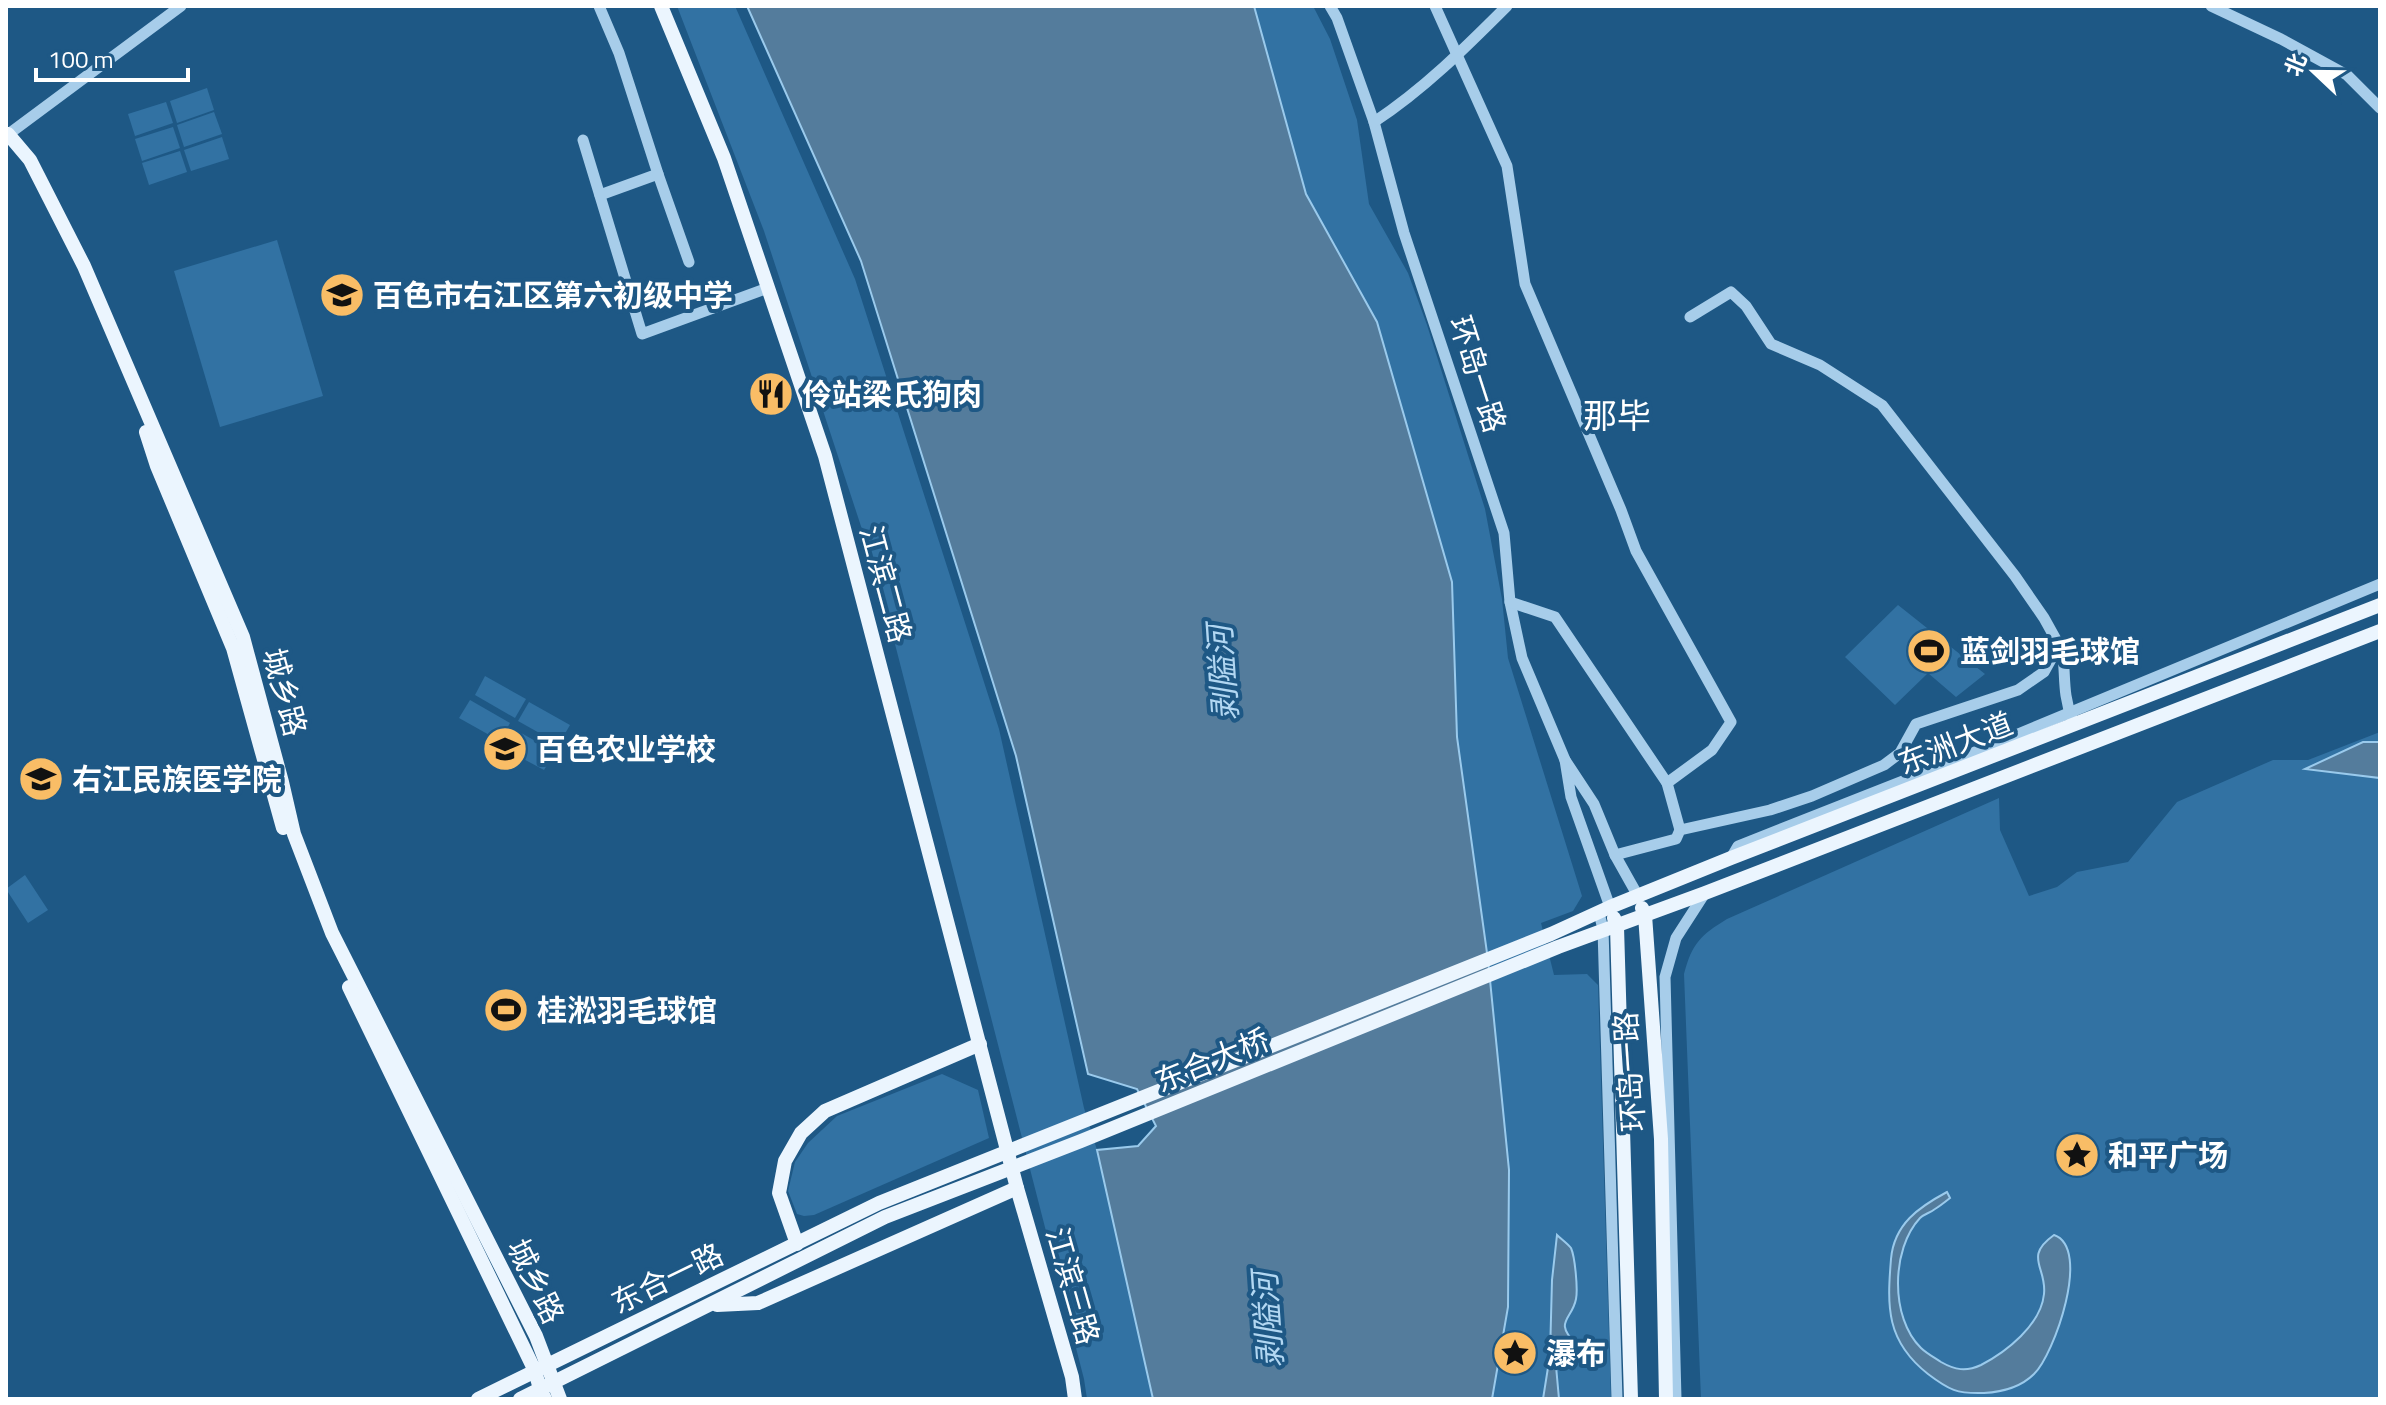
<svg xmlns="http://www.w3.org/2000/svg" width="2386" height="1405" viewBox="0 0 2386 1405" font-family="'Titillium Web','Noto Sans SC',sans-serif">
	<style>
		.green { fill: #3272a3 }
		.water { fill: #547c9c; stroke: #9acaec; stroke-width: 2 }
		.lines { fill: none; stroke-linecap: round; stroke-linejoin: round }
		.minor { stroke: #a7cdea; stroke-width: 11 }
		.major { stroke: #ebf5fe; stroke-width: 14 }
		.labels { text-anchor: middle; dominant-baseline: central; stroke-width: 8; stroke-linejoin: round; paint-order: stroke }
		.poi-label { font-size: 30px; font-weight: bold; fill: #fff; stroke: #1e5885; text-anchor: start }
		.street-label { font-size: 30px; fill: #fff; stroke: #1e5885 }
		.water-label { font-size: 32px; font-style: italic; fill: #b2d7f2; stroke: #1e5885 }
		.quarter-label { font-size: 34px; fill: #fff; stroke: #1e5885 }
	</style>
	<rect width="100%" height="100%" fill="#1e5885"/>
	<!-- green -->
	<g class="green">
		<path d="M677,6h58l120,273 144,450 85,379 13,42 56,249h-66l-3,-20 -206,-801 -114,-347z"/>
		<path d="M1254,6h59l17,33 27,81 12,84 39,69 19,52 58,184 17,90 6,59 74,238 -9,15 -32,12 13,52 33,-1 11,11 13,414h-119l16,-92 1,-137 -24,-229 -28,-204 -5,-155 -75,-260 -71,-128z"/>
		<path d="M207,88l7,22 -37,13 -7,-22z"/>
		<path d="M166,102l7,21 -38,13 -7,-22z"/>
		<path d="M214,112l8,22 -38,13 -7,-22z"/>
		<path d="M173,127l7,21 -38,13 -7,-22z"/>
		<path d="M222,137l7,22 -38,12 -7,-21z"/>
		<path d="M180,151l7,21 -38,13 -7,-22z"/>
		<path d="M277,240l46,156 -103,31 -46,-156z"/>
		<path d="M1898,605l87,69 -29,23 -28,-24 -33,32 -50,-48z"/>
		<path d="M485,676l41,23 -11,19 -40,-23z"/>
		<path d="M470,700l40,23 -10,18 -41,-23z"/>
		<path d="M529,702l41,23 -11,19 -41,-23z"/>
		<path d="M514,729l41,23 -11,18 -41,-22z"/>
		<path d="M2380,732v667h-679l-17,-425c8,-31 17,-39 43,-55l272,-121 1,32 29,66 28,-9 20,-15 51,-10 49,-60 96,-42h35z"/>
		<path d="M25,875l23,35 -20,13 -22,-34z"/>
		<path d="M942,1074l36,16 11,48 -175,77 -10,1 -7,-2 -9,-23 7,-29 13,-19 29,-27z"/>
	</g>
	<!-- water -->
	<g class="water">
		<path d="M747,6h507l52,188 71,128 75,260 5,155 31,223 21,210 -1,137 -16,92h-339l-56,-249 41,-4 18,-20 -19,-37 -49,-15 -72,-318 -155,-495z"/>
		<path d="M2363,742h17v36l-75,-9z"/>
		<path d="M1947,1192l3,6c-5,4 -10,8 -15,11 -5,4 -11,5 -15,9 -29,31 -30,100 1,130 5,5 14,10 20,14 14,8 25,10 40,3 25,-13 60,-40 63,-71 3,-27 -21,-37 10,-59 38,13 0,120 -20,139 -14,14 -32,18 -50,19 -27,1 -35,-3 -56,-19 -42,-33 -41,-67 -37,-115 3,-35 28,-52 56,-67z"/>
		<path d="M1557,1235c4,4 11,9 14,13 4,9 7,41 5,51 -4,21 -23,22 0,45l-6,11 -14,11 3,33h-16l7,-44 2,-75z"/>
	</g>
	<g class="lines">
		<!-- minor -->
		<g class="minor">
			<path d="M599,6l20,47 39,121 -58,21"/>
			<path d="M1330,6l7,12 37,104 30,111 100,300 6,69 12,56 43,102"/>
			<path d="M1435,6l72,160 18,118 96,226 15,41 95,171 -19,28 -45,33 13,47"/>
			<path d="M2211,6l70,33 66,36 33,33"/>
			<path d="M1374,122c50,-33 91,-74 133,-116"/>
			<path d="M6,136l175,-130"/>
			<path d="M583,140l59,194 126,-46"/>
			<path d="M658,174l31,88"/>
			<path d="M1690,317l41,-25 15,14 25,38 49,21 62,40 133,171 29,42 15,27"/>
			<path d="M1510,602l45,15 112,166"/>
			<path d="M1615,855l61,-16 4,-9 90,-20 42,-14 72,-31 16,-12 16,-29 102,-34 26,-18 15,-27 3,2c4,26 0,47 10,71"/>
			<path d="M1731,858l7,-12 203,-80 439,-182"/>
			<path d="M1610,907l-39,-110 -6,-37 29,44 21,51 23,41"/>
			<path d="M1599,913l4,16 14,470"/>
			<path d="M1676,1399l-11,-422 11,-39 29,-45"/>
		</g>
		<!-- major -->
		<g class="major">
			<path d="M661,6l63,152 101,298 192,732 55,189 3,22"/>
			<path d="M8,134l22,26 54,106 159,371 39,145 12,52 38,99 204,403 24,63"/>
			<path d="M146,432l11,34 76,182 50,180"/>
			<path d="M1642,908l3,7 16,224 5,260"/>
			<path d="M1614,918l3,9 14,472"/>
			<path d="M349,987l186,384 5,18 5,10"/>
			<path d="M797,1244l-18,-51 6,-32 16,-28 24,-22 155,-67"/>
			<path d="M717,1305l41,-2 259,-115"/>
			<path d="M478,1399l401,-196 672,-269 59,-27 121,-49 649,-253"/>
			<path d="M520,1399l365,-182 196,-76 477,-194 147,-54 675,-262"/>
		</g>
	</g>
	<!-- icons -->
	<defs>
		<g id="school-disc" transform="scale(2.3)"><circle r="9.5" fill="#f9bd66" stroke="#1e5885"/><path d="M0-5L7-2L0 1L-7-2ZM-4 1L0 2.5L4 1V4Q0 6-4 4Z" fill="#111"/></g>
		<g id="restaurant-disc" transform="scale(2.3)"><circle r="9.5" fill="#f9bd66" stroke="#1e5885"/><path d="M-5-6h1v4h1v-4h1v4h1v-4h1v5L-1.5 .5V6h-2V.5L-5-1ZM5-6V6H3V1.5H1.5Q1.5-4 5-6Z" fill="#111"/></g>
		<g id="stadium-disc" transform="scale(2.3)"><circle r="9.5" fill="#f9bd66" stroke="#1e5885"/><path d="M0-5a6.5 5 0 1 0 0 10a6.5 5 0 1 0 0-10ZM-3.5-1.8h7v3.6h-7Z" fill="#111"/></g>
		<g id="university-disc" transform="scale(2.3)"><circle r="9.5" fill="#f9bd66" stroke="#1e5885"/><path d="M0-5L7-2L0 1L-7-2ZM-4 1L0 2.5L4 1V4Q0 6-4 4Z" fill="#111"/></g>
		<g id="sight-disc" transform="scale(2.3)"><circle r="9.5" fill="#f9bd66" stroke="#1e5885"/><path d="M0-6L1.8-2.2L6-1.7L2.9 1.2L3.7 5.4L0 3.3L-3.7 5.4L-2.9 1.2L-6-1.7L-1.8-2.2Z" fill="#111"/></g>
	</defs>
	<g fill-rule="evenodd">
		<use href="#school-disc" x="342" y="295"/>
		<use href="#restaurant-disc" x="771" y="394"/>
		<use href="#stadium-disc" x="1929" y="651"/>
		<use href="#school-disc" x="505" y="749"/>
		<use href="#university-disc" x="41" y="779"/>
		<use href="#stadium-disc" x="506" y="1010"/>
		<use href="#sight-disc" x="2077" y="1155"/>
		<use href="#sight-disc" x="1515" y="1353"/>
	</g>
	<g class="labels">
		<!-- poi labels -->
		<g class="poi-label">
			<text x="373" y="295">百色市右江区第六初级中学</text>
			<text x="802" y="394">伶站梁氏狗肉</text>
			<text x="1960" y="651">蓝剑羽毛球馆</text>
			<text x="536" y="749">百色农业学校</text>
			<text x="72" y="779">右江民族医学院</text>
			<text x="537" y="1010">桂淞羽毛球馆</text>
			<text x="2108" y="1155">和平广场</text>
			<text x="1546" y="1353">瀑布</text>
		</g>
		<!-- street labels -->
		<g class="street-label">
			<text transform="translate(1478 374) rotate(72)">环岛一路</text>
			<text transform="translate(886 584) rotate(75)">江滨二路</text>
			<text transform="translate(285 692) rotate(75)">城乡路</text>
			<text transform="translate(1955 743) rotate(-21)">东洲大道</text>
			<text transform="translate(1212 1060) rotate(-22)">东合大桥</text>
			<text transform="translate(1629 1072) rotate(-94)">环岛一路</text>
			<text transform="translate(667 1278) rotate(-26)">东合一路</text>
			<text transform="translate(536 1281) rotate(64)">城乡路</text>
			<text transform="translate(1073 1286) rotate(74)">江滨三路</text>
		</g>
		<!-- water labels -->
		<g class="water-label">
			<text transform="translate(1222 673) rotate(-94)">剥隘河</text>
			<text transform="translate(1267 1320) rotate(-94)">剥隘河</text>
		</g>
		<!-- quarter labels -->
		<g class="quarter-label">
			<text x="1617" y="415">那毕</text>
		</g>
	</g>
	<!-- border -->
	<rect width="2386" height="1405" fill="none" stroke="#ffffff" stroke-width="16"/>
	<!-- north arrow -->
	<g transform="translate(2314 72) rotate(292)" stroke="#1e5885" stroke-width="6" paint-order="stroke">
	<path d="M0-6L14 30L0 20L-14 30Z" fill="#ffffff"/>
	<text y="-12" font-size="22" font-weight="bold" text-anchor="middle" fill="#ffffff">北</text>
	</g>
	<!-- scale -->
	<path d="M36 68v12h152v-12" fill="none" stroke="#ffffff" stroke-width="4"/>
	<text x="48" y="68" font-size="24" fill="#ffffff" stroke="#1e5885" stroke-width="6" paint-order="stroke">100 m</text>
</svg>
